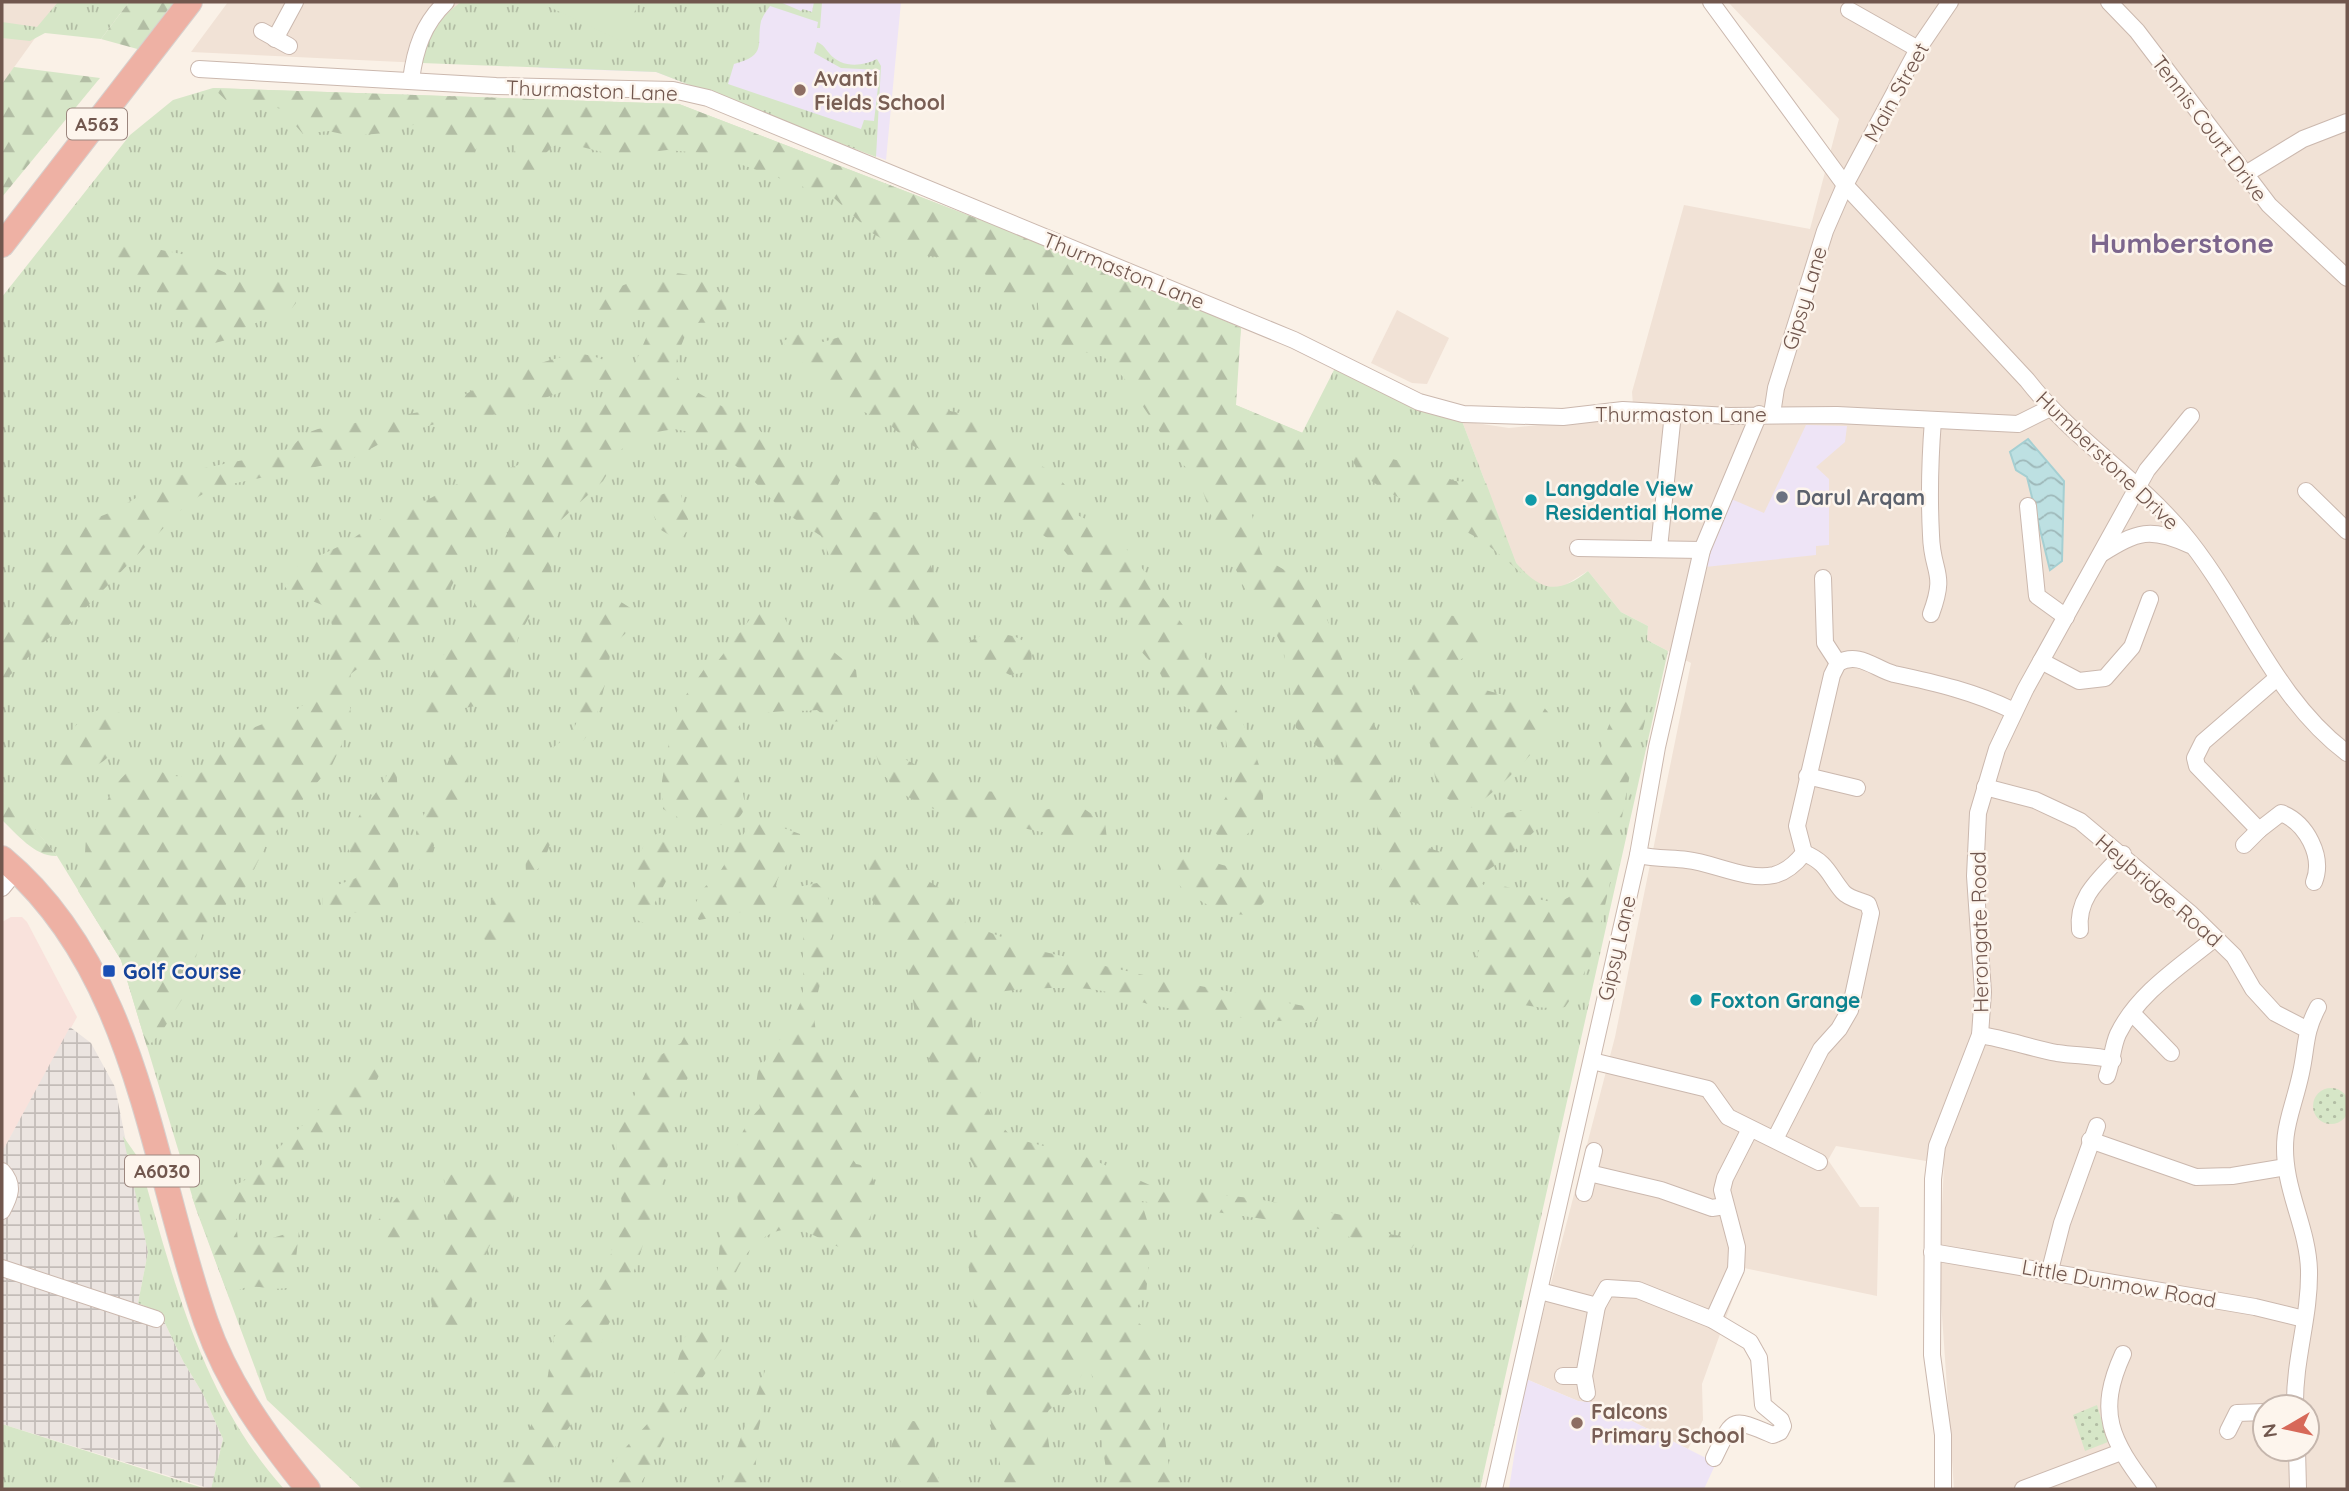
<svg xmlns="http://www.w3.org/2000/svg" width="2349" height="1491" viewBox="0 0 2349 1491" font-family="Quicksand,sans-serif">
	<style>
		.residential { fill: #f1e2d6; fill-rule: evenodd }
		.commercial { fill: #f9e2dc }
		.industrial { fill: url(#industrial-grid) }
		.education { fill: #eee4f6 }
		.grass { fill: url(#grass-tufts) }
		.forest { fill: url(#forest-firs) }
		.park { fill: url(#park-dots) }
		.garden { fill: #d6e6c7 }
		.water { fill: url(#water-waves); stroke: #a5cfd2; stroke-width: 2 }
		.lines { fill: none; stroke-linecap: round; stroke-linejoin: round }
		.minor-casing { stroke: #cbb8ae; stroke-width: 18 }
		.highway-casing { stroke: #d7d0cd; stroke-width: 26 }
		.minor { stroke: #fff; stroke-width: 16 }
		.highway { stroke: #eeb1a4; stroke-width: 24 }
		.education-dot { fill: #8d6e63; stroke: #fdf5ed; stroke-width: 2.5 }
		.worship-dot { fill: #6b7280; stroke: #fdf5ed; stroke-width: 2.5 }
		.culture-dot { fill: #0f9aa8; stroke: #fdf5ed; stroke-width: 2.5 }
		.transit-dot { fill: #1a4fb4; stroke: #fdf5ed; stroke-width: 2.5 }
		.labels { text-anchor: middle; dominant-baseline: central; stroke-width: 5; stroke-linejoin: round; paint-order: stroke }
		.shield { fill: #fdf5ed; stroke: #9b867e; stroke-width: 2 }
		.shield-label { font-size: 19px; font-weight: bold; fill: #71574e }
		.education-label { font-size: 21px; font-weight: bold; fill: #785e54; stroke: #fdf5ed; text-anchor: start }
		.street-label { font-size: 21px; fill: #71574e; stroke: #fdf5ed }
		.culture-label { font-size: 21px; font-weight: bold; fill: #0d838f; stroke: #fdf5ed; text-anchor: start }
		.worship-label { font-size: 21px; font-weight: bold; fill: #5b616d; stroke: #fdf5ed; text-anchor: start }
		.transit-label { font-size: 21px; font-weight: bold; fill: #164399; stroke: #fdf5ed; text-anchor: start }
		.district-label { font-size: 28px; font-weight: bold; fill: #7c668d; stroke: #fdf5ed }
	</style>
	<defs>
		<pattern id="industrial-grid" width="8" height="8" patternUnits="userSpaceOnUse" patternTransform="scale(1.75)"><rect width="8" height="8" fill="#ebe4e0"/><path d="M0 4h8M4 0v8" fill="none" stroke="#c3bcb8"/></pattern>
		<pattern id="grass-tufts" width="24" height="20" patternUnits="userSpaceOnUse" patternTransform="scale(1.75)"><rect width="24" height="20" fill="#d6e6c7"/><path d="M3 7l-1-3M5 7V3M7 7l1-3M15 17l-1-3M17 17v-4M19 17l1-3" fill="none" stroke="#b2bda4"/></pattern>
		<pattern id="forest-firs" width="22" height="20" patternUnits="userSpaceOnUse" patternTransform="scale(1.75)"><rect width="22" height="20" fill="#d6e6c7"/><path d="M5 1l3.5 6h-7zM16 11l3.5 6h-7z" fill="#b2bda4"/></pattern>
		<pattern id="park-dots" width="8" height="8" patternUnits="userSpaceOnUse" patternTransform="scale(1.75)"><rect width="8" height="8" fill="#d6e6c7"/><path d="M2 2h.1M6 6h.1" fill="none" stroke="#b2bda4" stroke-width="1.8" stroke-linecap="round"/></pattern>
		<pattern id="water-waves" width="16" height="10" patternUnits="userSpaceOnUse" patternTransform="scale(1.75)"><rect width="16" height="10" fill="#bde0e2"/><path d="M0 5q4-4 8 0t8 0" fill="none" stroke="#9eb8b9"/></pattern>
	</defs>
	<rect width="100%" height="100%" fill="#faf1e7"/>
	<!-- residential -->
	<g class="residential">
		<path d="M2,2h59l-59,82z"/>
		<path d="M228,2h233l-23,22 -12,20 -4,19 -231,-11z"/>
		<path d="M1728,2h619v1487h-393l-15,-217 5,-108 -108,-18 -8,14 32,47h19l-2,89 -133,-28 -42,116 1,36 -15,29 -92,-46 -18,-2 -52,-22 89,-342 76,-374 -44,-23 1,-14 -27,-14 -33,-41 -26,16 -13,1 -18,-8 -15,-17 -54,-142 47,7 106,-11 19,1 -2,-26 52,-187 126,24 29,-110zM2265,1407h42v42h-42z"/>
		<path d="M1397,310l52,28 -22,46 -15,-1 -41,-20z"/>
	</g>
	<!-- commercial -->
	<path class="commercial" d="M11,917h11l5,5 50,95 -75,135v-230z"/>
	<!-- industrial -->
	<path class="industrial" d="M70,1027l21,16 24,44 33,165 -10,51 22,10 23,48 20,33 20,45 -12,50 -209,-65v-272z"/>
	<!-- education -->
	<g class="education">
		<path d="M489,2h412l-15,158 -230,-88 -117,-4z"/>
		<path d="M1806,425l41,1 -2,16 -29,25 13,12v66l-13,1v9l-111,12 5,-27 19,-42 35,15z"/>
		<path d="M1526,1379l52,22 18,2 120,60 -12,26h-195z"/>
	</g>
	<!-- grass -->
	<g class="grass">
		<path d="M58,2h71l-28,37 -56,-6 -15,8 -28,-3v-16l35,5z"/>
		<path d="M461,2h319l21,9 2,-2 9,3 2,-10h8l-2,26h-3l1,-6 -48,-16c-3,4 -7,10 -9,15 -5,23 7,34 -27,43l-6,20 133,45 3,-9 10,1 6,-51 -39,-2 -27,-15 3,-11c7,3 7,5 12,11 12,15 32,14 48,6l4,7 -5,91 -220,-85 -234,-9c4,-25 18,-46 39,-61z"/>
		<path d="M213,88l466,16 418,161 144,63 -8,76 69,29 33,-65 127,53 54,142c25,28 42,32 72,8l33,41 27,14 -1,14 21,11 -188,838h-1118l-95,-89 -71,-191 -75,-249 -64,-104 -55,-65v-494l128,-162 43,-35z"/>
		<path d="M123,1136l16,23c33,116 62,238 145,330h-73l12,-50 -20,-45 -20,-33 -23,-48 -22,-10 10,-51z"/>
		<path d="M2,1424l204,65h-204z"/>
	</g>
	<!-- forest -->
	<g class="forest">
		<path d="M129,2h62l-39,51 -51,-14z"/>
		<path d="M14,67l86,11 -98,119v-113z"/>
		<path d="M213,88l466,16 418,161 144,63 -5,77 67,28 5,21 -2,9 -35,17 -15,23 -4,12 8,35 4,8 36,21 18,22 14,29 18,52 35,62 19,88c22,17 47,32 71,7 6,-6 11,-15 18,-20 11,-8 29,-8 42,-10l6,8 -1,9 -31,30 -27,18 -2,8 5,4c35,-4 46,18 72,15 35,-4 42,-57 42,-85 0,-12 -4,-25 -4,-37 2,-27 15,-58 26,-82l14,-1c6,5 11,9 11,17 -1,17 -10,35 -14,52 -15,67 -26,190 -67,242 -22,4 -86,-5 -91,-33 -4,-19 27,-50 3,-65l-13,3 -31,-4 -28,-8 -18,-13 -6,-18 -4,-44 -16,-19 -28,-46 -37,-32 -13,-81 -22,-41 -17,-19 -31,-67 -15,-42 -18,-16 -56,-84 -20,-21 -47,-12 -8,-6 -9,-13 -3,-33h-38l-23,-31 -47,-6 -45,-16 -12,-7 -38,-35 -122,-44 -45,-4 -49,6 -52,-13 -13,3 -8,8 -2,7 2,16c-16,8 -28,6 -39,-9l11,-22 -6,-6c-14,-1 -27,1 -37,11l1,7 -5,6 -6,-1 -17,-14 -15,-19 -18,-5 -13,1 -16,7 -33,3 -24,-5 -25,3 -22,-25 -23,-6h-29z"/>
		<path d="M127,243l59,12 60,27 39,-5 9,7 2,19 -4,5 -53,22 -9,9 -19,5 -37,-28 -26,-36 -37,-17 -4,-11 6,-5z"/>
		<path d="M676,273c26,2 59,19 49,49 -30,4 -31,-9 -44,24 -4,9 -7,23 -3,32 5,10 64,36 78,49 13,11 19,26 30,38l49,7 6,6 -7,16c12,22 37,15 58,21 29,9 51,76 52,103 1,10 -5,21 -7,31l-8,5c-16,-10 -13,-25 -17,-41h-27l-9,-6 -44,-45 -11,-26 -37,-24 -38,-39 -36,-25 -14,-15 -22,-4 -35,6 -17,14 -19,32 -43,40 -11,58 -31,59 -11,51 -10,10 -16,6 -60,11 -7,-2 -2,-7 61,-100 38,-82 -6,-9c-34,11 -52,76 -71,104 -7,11 -24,26 -35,33 -16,10 -34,8 -48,21l-3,20 3,20 -4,19 -15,32 -64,76 -25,51 -23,17 -16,19 -18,65 -25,40 -14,14 -26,-87 -43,-69 6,-23 2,-30 31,-55 16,-17 10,-1 30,11 22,1c17,-12 27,-30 44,-41 19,-14 45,-16 64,-31 25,-20 41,-72 21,-99 -15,-8 -39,-9 -42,-27l6,-8 60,-29 40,-28 41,-15 26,-14 98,-31 52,-55 -1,-10c-28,-18 -105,43 -146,24 0,-6 -1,-11 3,-15 13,-13 99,-44 117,-44 19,0 33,11 51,15l5,-3 15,-35 -4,-11 -14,-8 -36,-1 -5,-6 3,-8 41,-16z"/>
		<path d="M799,334l24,8 20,-6 13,5 20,18 6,17 18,6 24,23 35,8 97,62 17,19 4,21c16,7 32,16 45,29 16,17 28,36 42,55 32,44 129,172 90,227 -8,11 -16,18 -30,18l-10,-13 -1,-23 10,-6 10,-18 -7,-43 -14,-19 -39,-22 -14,-29 -21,-23 -6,-23 -27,-26 -44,-52 -44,-29 -51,-48 -53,-24 -26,-24 -48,-21 -17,-14 -23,-28 -12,-8 -4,-10z"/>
		<path d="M420,412l13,4 2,8 -41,12 -44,24 -129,26 -18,8 -15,9 -118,121 -24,16 -44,43v-50l11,-3 11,-9 19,-56 22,-29 16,-12 28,-11 63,-35 27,-9 75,-15 18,-7 12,-13 14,-5z"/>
		<path d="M1369,453l43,11 43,17 31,2 30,80 15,17c-16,-11 -30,-25 -46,-37 -23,-18 -132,-58 -133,-86z"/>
		<path d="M675,490l6,5 9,31 -8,12 -6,1 -15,-9 -9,-18 5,-16z"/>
		<path d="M618,600l14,9c4,21 -9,25 -21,38l-4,30 -14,52 -11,13 -11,6 -13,16 -11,6 -6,-2 -2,-6c10,-16 34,-23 39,-44 3,-11 -1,-26 -2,-37 -2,-31 11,-70 42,-81z"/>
		<path d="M762,609c25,-4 24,16 33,33l10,5 14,-3 11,5 26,21 2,17 -14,20 -3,14 -9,1 -15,-12c-22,2 -56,-2 -74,12 -40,34 39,93 -24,103 -20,3 -38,-5 -56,-16l-1,-28 9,-51 8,-25 28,-40 10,-3 37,-48z"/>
		<path d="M1442,615c19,1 36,3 46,21l-2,6 -36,25 1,9 9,7 83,23c4,5 10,11 9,19 -3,15 -64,75 -79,82 -4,1 -7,1 -11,1l-17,-11 -10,-20 -5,-33 -13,-24 -3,-27 -11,-23 -2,-12 7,-22 11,-12z"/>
		<path d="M1001,634c23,2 40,15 25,38l-16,3 -28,-14 -15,-2 -3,-4c3,-21 19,-18 37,-21z"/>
		<path d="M107,708l13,5c9,40 -27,65 -64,58l-6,-5c13,-24 28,-54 57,-58z"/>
		<path d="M459,738l6,6c2,17 7,45 -1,60 -3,5 -11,11 -16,15 -15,16 -15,29 -16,50l-12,7 -4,-44z"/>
		<path d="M395,750l4,59 -1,90 -7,11 -16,4 -52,-4v-13l4,-8 29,-11 3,-13 -13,-19 13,-30 26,-36z"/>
		<path d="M889,751l29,15 63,25 20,1 37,20 36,-10 31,21 2,16c-16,5 -58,-6 -75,-9 -49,-11 -146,-15 -156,-77z"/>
		<path d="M2,791l8,8 47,57c-22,1 -40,-22 -55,-36z"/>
		<path d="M767,822l33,12c3,21 -21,32 -24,52l3,5 38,-8c44,42 -17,109 1,154 13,32 57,59 47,98 -2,9 -11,14 -14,22l5,7 10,2c19,21 4,62 -12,82 -19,2 -29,-9 -46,-15 -40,-17 -73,26 -79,61l-10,4 -3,-6 5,-64 19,-18c-9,-39 -10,-71 20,-102l-4,-23 2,-14 32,-46 13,-28v-60l4,-17 -8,-11c-36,-5 -65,6 -100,11l-7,-9 10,-21 19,-20 27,-43z"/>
		<path d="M549,826h6c-5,16 -10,48 -29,49l-1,-32z"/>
		<path d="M661,833l13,13 -1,22 -29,55 -7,-3c-3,-22 -7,-82 24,-87z"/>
		<path d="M871,856l26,6 49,30 20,31 66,26 116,27 156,30 15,9 -2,6 -12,2c-46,-4 -93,-7 -138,-15 -27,-4 -52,-17 -78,-19 -21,-2 -108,-2 -119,13l11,93 11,21 21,22 76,20 63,28 105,13 85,16 19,14 45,8 9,6 -3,5 -13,2 -95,-25 -163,-24 10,32 -5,63 -16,19 19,17 2,7 21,150h-63l-20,-132 -14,33 -26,20 -4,7 5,35 -11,23v14h-33l-14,-58 -24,-169v-9l18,-46 -2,-11 -5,-22 -29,-48 -35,-113 -8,-49 -35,-64 -4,-40z"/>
		<path d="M1167,856c33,3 73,8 98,31l-1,15 -12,13c-38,1 -70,-23 -93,-50l1,-7z"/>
		<path d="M498,888l14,2c11,21 14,51 -15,59l-17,-13 2,-13z"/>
		<path d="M688,1029l5,1 -3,43 -24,51 6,17 -2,17 -33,106 -31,66 -29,86 -29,41 -17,32h-40l2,-13 25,-22 27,-60 9,-57 42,-47 15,-36 11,-47 -6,-66 3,-14 33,-67 29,-17z"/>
		<path d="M371,1060h10l2,7 -17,36 -21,12 -31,32 -68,56 -10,17 2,21 8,5 53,-16 -5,49 -7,9c-25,4 -36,-10 -58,9l-37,-100c11,-10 36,-6 53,-17z"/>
		<path d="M501,1170l5,3 8,16 -1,10 -25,50 -24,78 -7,4c-47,-16 -17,-66 -11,-97 3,-19 1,-36 -2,-55l10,-6 13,4z"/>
		<path d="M416,1189l7,5c1,5 4,13 3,18 -3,13 -26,41 -39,43l-5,-5 -6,-27 26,-32z"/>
		<path d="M713,1329l7,5 2,15 -45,66 -39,74h-37c1,-24 43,-57 57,-79 14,-23 19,-47 26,-72l10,-8z"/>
		<path d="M770,1357l5,1 -18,78 -2,53h-37l17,-35z"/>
		<path d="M913,1421l13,2 8,14 6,52h-36c-14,-28 -22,-41 2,-66z"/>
	</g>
	<!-- park -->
	<g class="park">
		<circle cx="2331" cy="1106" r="18"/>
		<path d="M2097,1405l11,37 -23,9 -12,-36z"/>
	</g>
	<!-- garden -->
	<path class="garden" d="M539,2h100l-18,39z"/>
	<!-- water -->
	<path class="water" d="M2028,439l36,42 -2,80 -12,9 -23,-93 -11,-7 -6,-18z"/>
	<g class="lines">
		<!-- minor casing -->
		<g class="minor-casing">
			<g id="minor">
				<path d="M1711,2l134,183 182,195c45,58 108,96 155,152 60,71 90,165 165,221"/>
				<path d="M2109,2l28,29 132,174 78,73"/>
				<path d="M1849,10l69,39"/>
				<path d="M262,31l27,15"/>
				<path d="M275,39l20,-37"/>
				<path d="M199,69l297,17 177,4 35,8 586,242 125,62 44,12 100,3 60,-7 106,6 108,-1 181,9 32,-16"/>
				<path d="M411,80c4,-31 12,-56 35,-78"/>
				<path d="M2244,175l59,-36 44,-17"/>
				<path d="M1772,414l4,-26 49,-157 20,-46 73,-136 32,-47"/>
				<path d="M2306,491l41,40"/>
				<path d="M2028,506l9,90 29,21"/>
				<path d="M1578,548l124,2"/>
				<path d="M1659,548l14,-135"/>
				<path d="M2101,554c37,-23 49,-27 89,-9"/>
				<path d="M1823,578l2,65 13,20c21,-12 37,6 56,11 43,9 81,18 120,37"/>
				<path d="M1931,614c16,-43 1,-40 0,-79 -2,-38 -1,-77 2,-115"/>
				<path d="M2041,661l38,20 26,-3 27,-31 18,-48"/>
				<path d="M2277,678l-74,64 -8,16 2,8 62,64 22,-17c26,10 43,44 33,69"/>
				<path d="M1807,776l50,12"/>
				<path d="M1985,787l50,13 45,21 111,93 43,42 19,33 22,24 31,16"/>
				<path d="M2244,845l15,-15"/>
				<path d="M1638,855c18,4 33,3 49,5 27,3 60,21 87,15 12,-3 23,-13 30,-22l-7,-27 35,-151 6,-12"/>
				<path d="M2,888l14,-17"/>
				<path d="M2080,930c-4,-34 22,-53 43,-76"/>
				<path d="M2132,1013l39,40"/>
				<path d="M1980,1035c26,4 51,13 77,18 19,3 37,2 56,7"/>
				<path d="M1592,1061l116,28 20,28 91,45"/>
				<path d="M2107,1076c5,-13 5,-29 11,-42 20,-41 63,-68 97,-96"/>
				<path d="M1775,1139l46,-90 18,-20 11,-19 21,-97 -3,-9c-7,-3 -20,-6 -25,-12 -15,-18 -15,-29 -39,-39"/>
				<path d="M2090,1140l106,37 36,-1 54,-9"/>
				<path d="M2,1171c13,14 8,25 0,40"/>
				<path d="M1589,1173l72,17 51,18 13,-2"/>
				<path d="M1584,1193l10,-42"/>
				<path d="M1932,1252l323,55 49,12"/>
				<path d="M2,1268l154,51"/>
				<path d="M2050,1270l12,-47 35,-97"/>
				<path d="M1540,1291l57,15 10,-18 31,2 75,30 37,22 9,16 4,47 18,15 2,6 -3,6 -7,3c-43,-18 -39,-18 -59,23"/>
				<path d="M1713,1320l23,-51 1,-22 -15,-57 3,-12 25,-49"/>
				<path d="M2123,1354c-27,59 -12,86 25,135"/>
				<path d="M1563,1376h21"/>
				<path d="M1587,1393l-3,-17 13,-70"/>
				<path d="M2295,1407c-1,-48 15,-90 14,-137 -1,-33 -15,-62 -21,-93 -9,-46 4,-62 13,-104 6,-27 3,-40 17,-66"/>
				<path d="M2228,1431l9,-18 28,-1"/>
				<path d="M2297,1449l1,40"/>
				<path d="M1494,1489l144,-634 19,-108 45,-197 57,-136"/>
				<path d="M1943,1489v-54l-11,-80 1,-176 4,-33 43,-111 3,-43 -8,-116 3,-63 19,-64 28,-59 122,-220 44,-54"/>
				<path d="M2023,1489l98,-37"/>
			</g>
		</g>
		<!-- highway casing -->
		<g class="highway-casing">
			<g id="highway">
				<path d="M2,245l188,-243"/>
				<path d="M2,858c136,113 149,307 204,464 22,63 61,116 102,167"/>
			</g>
		</g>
		<!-- minor -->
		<use href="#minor" class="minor"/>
		<!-- highway -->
		<use href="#highway" class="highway"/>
	</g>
	<!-- markers -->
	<g class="education-dot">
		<circle cx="800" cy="90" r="7"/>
		<circle cx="1577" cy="1423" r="7"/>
	</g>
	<circle class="worship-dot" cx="1782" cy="497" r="7"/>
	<g class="culture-dot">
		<circle cx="1531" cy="500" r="7"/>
		<circle cx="1696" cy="1000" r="7"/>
	</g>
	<rect class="transit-dot" x="102" y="964" width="14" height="14" rx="3.5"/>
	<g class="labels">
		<!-- shield labels -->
		<g class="shield">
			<rect x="67" y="108.5" width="60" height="31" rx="5"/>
			<rect x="125" y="1155.5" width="74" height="31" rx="5"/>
		</g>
		<g class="shield-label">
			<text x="97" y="124">A563</text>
			<text x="162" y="1171">A6030</text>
		</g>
		<!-- education labels -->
		<g class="education-label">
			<text x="814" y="78">Avanti<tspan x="814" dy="24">Fields School</tspan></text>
			<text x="1591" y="1411">Falcons<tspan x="1591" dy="24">Primary School</tspan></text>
		</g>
		<!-- street labels -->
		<g class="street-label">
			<text transform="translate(592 90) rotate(2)">Thurmaston Lane</text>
			<text transform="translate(1896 92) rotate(-61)">Main Street</text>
			<text transform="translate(2210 128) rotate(53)">Tennis Court Drive</text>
			<text transform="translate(1124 270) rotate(22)">Thurmaston Lane</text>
			<text transform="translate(1804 298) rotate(-73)">Gipsy Lane</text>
			<text x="1681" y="414">Thurmaston Lane</text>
			<text transform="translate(2108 460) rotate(44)">Humberstone Drive</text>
			<text transform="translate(2159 890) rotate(41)">Heybridge Road</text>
			<text transform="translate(1979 932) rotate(-91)">Herongate Road</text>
			<text transform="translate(1616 948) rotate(-77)">Gipsy Lane</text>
			<text transform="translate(2119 1283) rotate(10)">Little Dunmow Road</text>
		</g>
		<!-- culture labels -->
		<g class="culture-label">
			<text x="1545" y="488">Langdale View<tspan x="1545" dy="24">Residential Home</tspan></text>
			<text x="1710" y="1000">Foxton Grange</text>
		</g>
		<!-- worship labels -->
		<g class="worship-label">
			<text x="1796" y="497">Darul Arqam</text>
		</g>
		<!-- transit labels -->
		<g class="transit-label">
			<text x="123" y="971">Golf Course</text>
		</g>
		<!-- district labels -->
		<g class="district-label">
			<text x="2182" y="242">Humberstone</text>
		</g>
	</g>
	<!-- border -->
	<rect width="2349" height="1491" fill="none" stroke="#71574e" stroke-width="7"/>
	<!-- north arrow -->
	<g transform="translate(2286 1428) rotate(261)"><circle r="33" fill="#fdf5ed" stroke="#c5b6ad" stroke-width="2"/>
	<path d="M0-5L12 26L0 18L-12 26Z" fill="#d76959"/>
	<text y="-10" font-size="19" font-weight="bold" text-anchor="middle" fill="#71574e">N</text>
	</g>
</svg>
